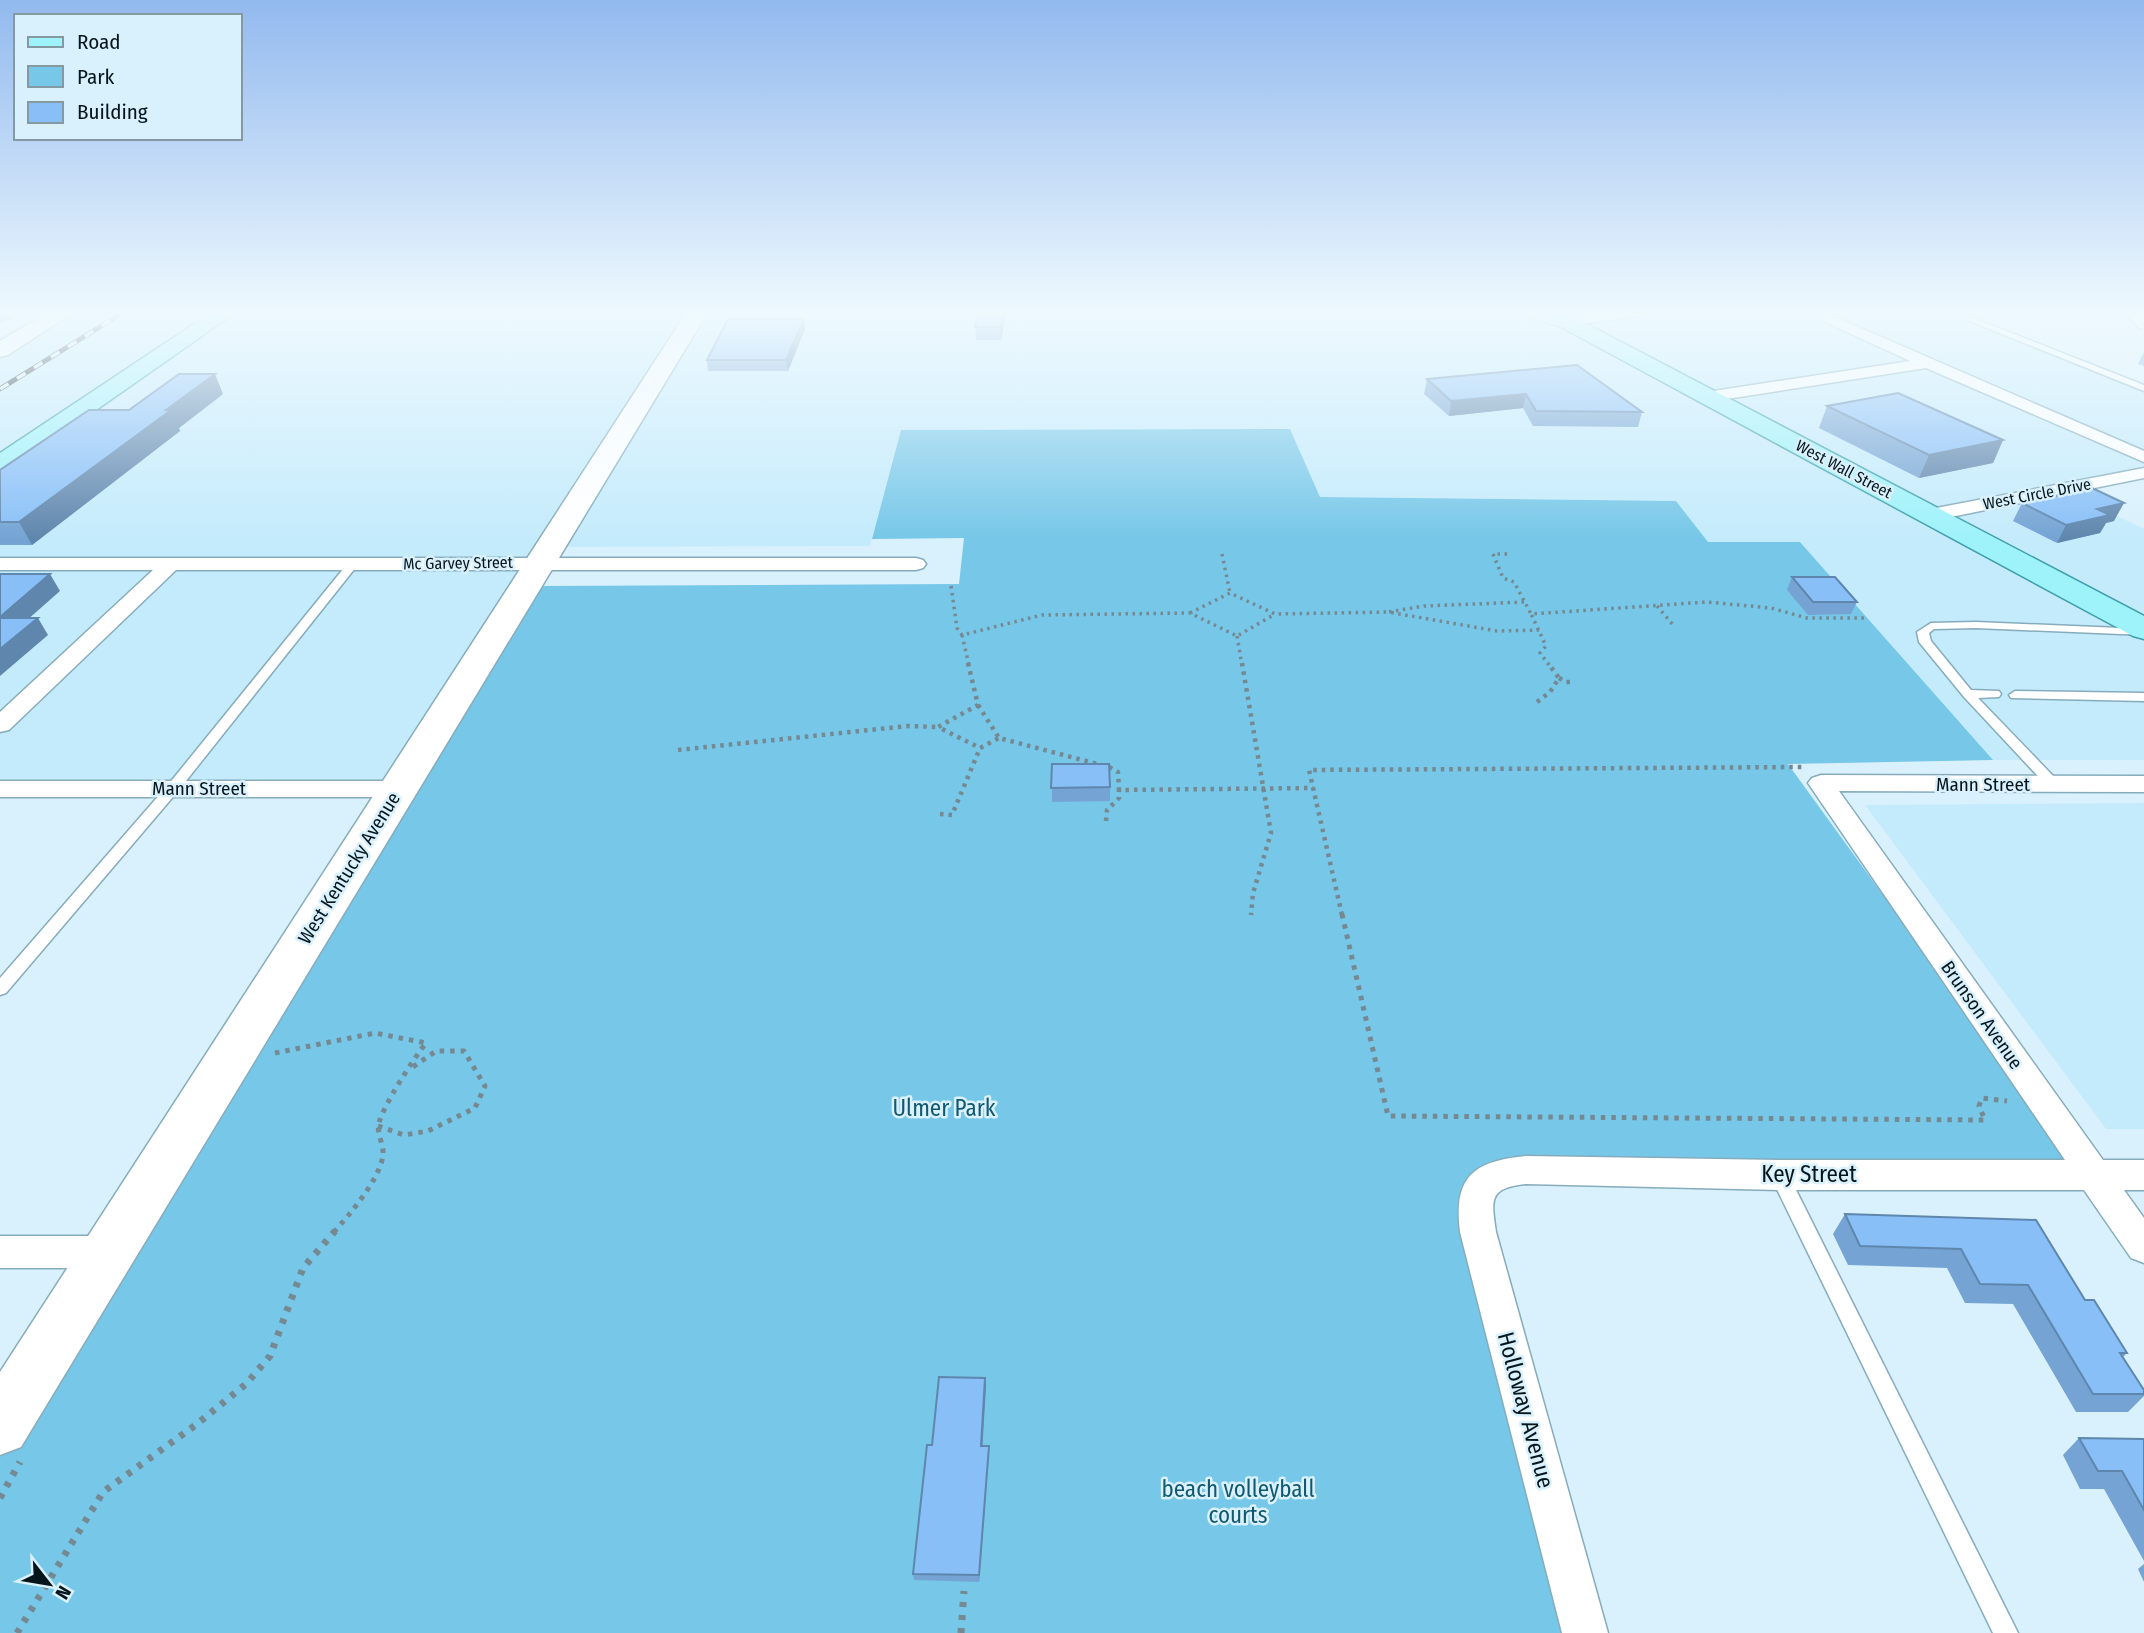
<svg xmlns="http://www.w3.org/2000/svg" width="2144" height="1633" viewBox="0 0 2144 1633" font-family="'Fira Sans Condensed',sans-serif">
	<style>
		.built { fill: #c4ebfc }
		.green { fill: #76c7e8 }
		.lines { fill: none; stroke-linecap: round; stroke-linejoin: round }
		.lane-casing { stroke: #86acbc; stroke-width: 3 }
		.street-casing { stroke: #86acbc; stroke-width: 3 }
		.secondary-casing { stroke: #86acbc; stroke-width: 3 }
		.primary-casing { stroke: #3f9faa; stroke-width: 3 }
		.path-far3 { stroke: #758992; stroke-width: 3.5; stroke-dasharray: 2.5 4.5; stroke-linecap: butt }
		.path-far2 { stroke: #758992; stroke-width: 4.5; stroke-dasharray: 3.5 5; stroke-linecap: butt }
		.path-far1 { stroke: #758992; stroke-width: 5; stroke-dasharray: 4.5 6; stroke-linecap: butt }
		.path { stroke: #758992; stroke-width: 7; stroke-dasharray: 5 8; stroke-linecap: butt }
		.lane { fill: #fff; fill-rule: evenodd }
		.street { fill: #fff; fill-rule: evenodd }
		.secondary { fill: #fff; fill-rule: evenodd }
		.primary { fill: #9ef2fa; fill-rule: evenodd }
		.rail-casing { stroke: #213138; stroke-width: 5 }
		.rail { stroke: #d9f1fc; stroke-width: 3.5; stroke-dasharray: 10; stroke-linecap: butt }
		.wall { fill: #75a4d4 }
		.shaded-wall { fill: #5f86ad }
		.building { fill: #88bff7; stroke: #5f86ad; stroke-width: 2 }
		.labels { text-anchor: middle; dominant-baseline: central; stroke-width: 5; stroke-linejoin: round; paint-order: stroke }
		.far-street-label { font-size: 16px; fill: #06151b; stroke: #d9f1fc }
		.street-label { font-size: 19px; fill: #06151b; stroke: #d9f1fc }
		.near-park-label { font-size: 23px; fill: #115871; stroke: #d9f1fc }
		.near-street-label { font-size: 23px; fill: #06151b; stroke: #d9f1fc }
	</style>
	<rect width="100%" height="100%" fill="#d9f1fc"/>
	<!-- built -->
	<g class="built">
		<path d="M47,310h1493l26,13 93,-13h283l202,80v82l-83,17 83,40v231h-151l-193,-218h-93l-31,-41 -356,-4 -30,-68 -389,1 -31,116 -308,1 -162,241 -400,1v-452z"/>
		<path d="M2144,803v326h-38l-241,-324z"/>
	</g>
	<!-- green -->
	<path class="green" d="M1290,429l30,68 356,4 32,41h92l193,218 -205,4 280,386 6,17 -597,10 100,456h-1577v-182l535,-865 424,-2 5,-46 -92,1 29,-109z"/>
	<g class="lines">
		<!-- lane casing -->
		<g class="lane-casing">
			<g id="lane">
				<path d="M1942,310h11l191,75v6z"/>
				<path d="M352,562l4,1v4l-178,224 -172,202 -6,2v-17l168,-193 180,-222z"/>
				<path d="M1976,622l168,7v6l-168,-7 -42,1 -5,4 2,8 40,49 28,1 2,3 -2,3 -21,1 80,83 2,3 -2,3h-10l-84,-90 -45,-55 -2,-10 14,-9z"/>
				<path d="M2015,691l129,2v8l-133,-3 -2,-3z"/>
				<path d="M1779,1167l7,3 232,463h-25l-223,-458 2,-5z"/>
			</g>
		</g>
		<!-- street casing -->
		<g class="street-casing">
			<g id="street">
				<path d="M1619,310h39l-7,4 -85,12 -7,-4 7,-4z"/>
				<path d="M1799,310h20l325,141v11l-218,-94 -219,34 -6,-2 -2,-3 2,-3 6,-2 203,-31z"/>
				<path d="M2123,310h15l6,7v12l-5,-1z"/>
				<path d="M2144,468v10l-213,43 -10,-6 10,-6z"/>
				<path d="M0,558h916l7,2 3,4 -3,4 -7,2h-740l-167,160 -9,2v-20l153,-142h-153z"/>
				<path d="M1821,775l323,1v16l-305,-1 264,369h41v30h-20l20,28v45l-13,-5 -47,-68h-305l-253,-6c-37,4 -35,15 -30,48l112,401h-46l-102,-401c-7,-55 13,-71 66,-76l253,4h286l-257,-377 4,-5z"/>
				<path d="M0,781h399l9,2 4,6 -4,6 -9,2h-399z"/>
				<path d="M0,1236h110l13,5 5,11 -5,11 -13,5h-110z"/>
			</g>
		</g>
		<!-- secondary casing -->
		<g class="secondary-casing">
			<g id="secondary">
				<path d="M52,310h25l-69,45 -8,2v-16z"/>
				<path d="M688,310h21l-688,1137 -21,8v-83z"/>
				<path d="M1517,310c17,0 48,-4 60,12l-4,4 -7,2 -46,-14z"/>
			</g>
		</g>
		<!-- primary casing -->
		<g class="primary-casing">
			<g id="primary">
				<path d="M215,310h24l-230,161 -9,2v-20z"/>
				<path d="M1534,310h26l584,306v23l-11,-3 -596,-322z"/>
			</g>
		</g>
		<!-- path-far3 -->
		<g class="path-far3">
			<path d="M1222,554l8,39"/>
			<path d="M1507,554h-14l10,24 11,4 17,32"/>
			<path d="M951,586l6,42 5,7 80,-20 148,-2 47,23 38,-22"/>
			<path d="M1524,602l-100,4 -36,6 109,19 42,-1"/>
			<path d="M1657,606l17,20"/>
			<path d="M1190,613l40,-20 45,21 113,-2"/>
			<path d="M962,635l7,30"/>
			<path d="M1237,636l5,29"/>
			<path d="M1549,665l-9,-12 6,-7 -15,-32 176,-12 64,6 36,10h57"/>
		</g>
		<!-- path-far2 -->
		<g class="path-far2">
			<path d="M968,663l10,42 -40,22 42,21 19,-10"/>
			<path d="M1242,663l29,170 -18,60 -2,22"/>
			<path d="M1559,678l7,4h9"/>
			<path d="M1537,702l13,-10 9,-14 -11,-15"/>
			<path d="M978,705l21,33 110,29 9,5 1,18"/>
			<path d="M678,750l230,-24 30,1"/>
			<path d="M940,814l12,1 28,-67"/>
			<path d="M1106,821l1,-11 12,-12v-8l194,-2"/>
			<path d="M1342,915l-33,-145 495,-3"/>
		</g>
		<!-- path-far1 -->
		<g class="path-far1">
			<path d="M1342,914l46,202 597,4 -6,-14 3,-8 25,3"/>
			<path d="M275,1053l100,-20 51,10c-12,15 -43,63 -47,80 -3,9 5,22 4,32 -3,24 -33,59 -49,77"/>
			<path d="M378,1126l26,9 24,-4 47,-23 10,-22 -21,-35h-28l-26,18"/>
		</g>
		<!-- path -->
		<g class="path">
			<path d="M0,1498l20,-36"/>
			<path d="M17,1633l86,-141 94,-68 49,-40 24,-28 33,-88 32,-37"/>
			<path d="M961,1633l3,-42"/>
		</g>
		<!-- lane -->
		<use href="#lane" class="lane"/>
		<!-- street -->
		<use href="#street" class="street"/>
		<!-- secondary -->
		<use href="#secondary" class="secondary"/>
		<!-- primary -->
		<use href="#primary" class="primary"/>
		<!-- rail casing -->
		<g class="rail-casing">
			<path id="rail" d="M0,389l127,-79"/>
		</g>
		<!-- rail -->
		<use href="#rail" class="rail"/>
	</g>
	<!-- wall -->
	<g class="wall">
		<path d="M979,310h27l-5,30h-25l-1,-13z"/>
		<path d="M805,329l-17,42h-80l-1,-11z"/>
		<path d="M2144,352v14l-6,-2z"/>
		<path d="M1427,379l215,33 -4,15 -105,-1 -10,-18 -74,8 -25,-22z"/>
		<path d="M223,394l-44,34 1,3 -148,114h-32v-75z"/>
		<path d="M1827,406l176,34 -10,23 -74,15 -100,-50z"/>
		<path d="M2022,503l92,18 -8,2 -6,10 -43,10 -44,-22z"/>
		<path d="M1792,577l65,25 -6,12 -43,1 -21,-25z"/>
		<path d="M1052,764l58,23v14l-58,1z"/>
		<path d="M1845,1214l191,6 49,80 42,53 -4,4 21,33v6l-16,16h-52l-63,-108 -48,-1 -18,-35 -99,-3 -15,-31z"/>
		<path d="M985,1378l1,7 -4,61h7v7l-10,129 -65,-2 -1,-6 19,-129z"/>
		<path d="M2079,1438l65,1v122l-40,-72h-24l-17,-34z"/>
		<path d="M2144,1564v18l-6,-13z"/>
	</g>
	<!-- shaded-wall -->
	<g class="shaded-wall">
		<path d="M2,310h6l4,8 -12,5v-12z"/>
		<path d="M1003,310h3l-5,30 -1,-13z"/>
		<path d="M804,319l1,10 -17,42 -2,-11z"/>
		<path d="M215,374l8,20 -44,34 1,3 -148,114 -13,-23z"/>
		<path d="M1526,394l-3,14 -74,8 2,-15z"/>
		<path d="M2003,440l-10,23 -74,15 10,-23z"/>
		<path d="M2124,503l-10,18 -8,2 -6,10 -43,10 9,-18 31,-16z"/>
		<path d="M50,574l10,17 -51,45 -9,-15v-4z"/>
		<path d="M38,618l10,17 -48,41v-27z"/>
		<path d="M985,1378l1,7 -4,68 -1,-7z"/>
		<path d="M989,1446v7l-10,129v-7z"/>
	</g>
	<!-- building -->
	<g class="building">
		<path d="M979,310h24l-3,17h-25z"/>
		<path d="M728,319h76l-18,41h-79z"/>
		<path d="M1577,365l65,47 -106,-1 -10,-17 -75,7 -24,-22z"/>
		<path d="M179,374h36l-49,36h5l-152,112h-19v-52l89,-60h40z"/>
		<path d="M1898,393l105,47 -74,15 -102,-49z"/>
		<path d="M2092,488l32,15 -27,6 13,6 -44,10 -44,-22z"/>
		<path d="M0,574h50l-50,43z"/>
		<path d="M1792,577h43l22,25h-44z"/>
		<path d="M0,618h38l-38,31z"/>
		<path d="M1052,764h57l1,23 -59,1z"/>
		<path d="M1845,1214l191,6 49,80h9l33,53h-7l24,37v4h-51l-65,-109 -48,-1 -19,-35 -101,-3z"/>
		<path d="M939,1377l46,1 -4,68h8l-10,129 -66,-1 14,-129h5z"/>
		<path d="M2079,1438l65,1v71l-22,-39h-24z"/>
	</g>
	<!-- sky -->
	<linearGradient id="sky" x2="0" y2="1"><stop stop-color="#92b9ee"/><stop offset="0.58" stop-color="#eef9fe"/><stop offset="1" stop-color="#eef9fe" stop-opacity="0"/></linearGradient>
	<rect width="2144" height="539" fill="url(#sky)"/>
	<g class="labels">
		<!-- far-street labels -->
		<g class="far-street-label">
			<text transform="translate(1844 469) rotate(28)">West Wall Street</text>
			<text transform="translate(2037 494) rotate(-11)">West Circle Drive</text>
			<text transform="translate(458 563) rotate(-1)">Mc Garvey Street</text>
		</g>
		<!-- street labels -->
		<g class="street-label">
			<text x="1983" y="784">Mann Street</text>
			<text x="199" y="788">Mann Street</text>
			<text transform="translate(349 868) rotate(-58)">West Kentucky Avenue</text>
			<text transform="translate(1982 1015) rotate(55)">Brunson Avenue</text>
		</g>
		<!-- near-park labels -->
		<g class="near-park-label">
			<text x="944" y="1108">Ulmer Park</text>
			<text x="1238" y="1489">beach volleyball<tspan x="1238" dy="26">courts</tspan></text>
		</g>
		<!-- near-street labels -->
		<g class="near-street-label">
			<text x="1809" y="1174">Key Street</text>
			<text transform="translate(1526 1410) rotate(75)">Holloway Avenue</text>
		</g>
	</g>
	<!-- legend -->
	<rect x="14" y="14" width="228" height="126" fill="#d9f1fc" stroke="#8599a2" stroke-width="2"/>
	<rect x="28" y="37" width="35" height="10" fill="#9ef2fa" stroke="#8599a2" stroke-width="2"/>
	<text x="77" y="49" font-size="21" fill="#06151b">Road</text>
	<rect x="28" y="66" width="35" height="21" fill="#76c7e8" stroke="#8599a2" stroke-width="2"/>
	<text x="77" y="84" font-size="21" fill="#06151b">Park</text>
	<rect x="28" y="102" width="35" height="21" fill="#88bff7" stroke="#8599a2" stroke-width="2"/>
	<text x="77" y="119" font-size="21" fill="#06151b">Building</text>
	<!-- north arrow -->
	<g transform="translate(49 1584) rotate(121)" stroke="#d9f1fc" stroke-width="5" paint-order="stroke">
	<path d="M0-5L12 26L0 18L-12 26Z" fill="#06151b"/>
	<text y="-10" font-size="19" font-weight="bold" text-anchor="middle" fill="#06151b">N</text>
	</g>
</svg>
